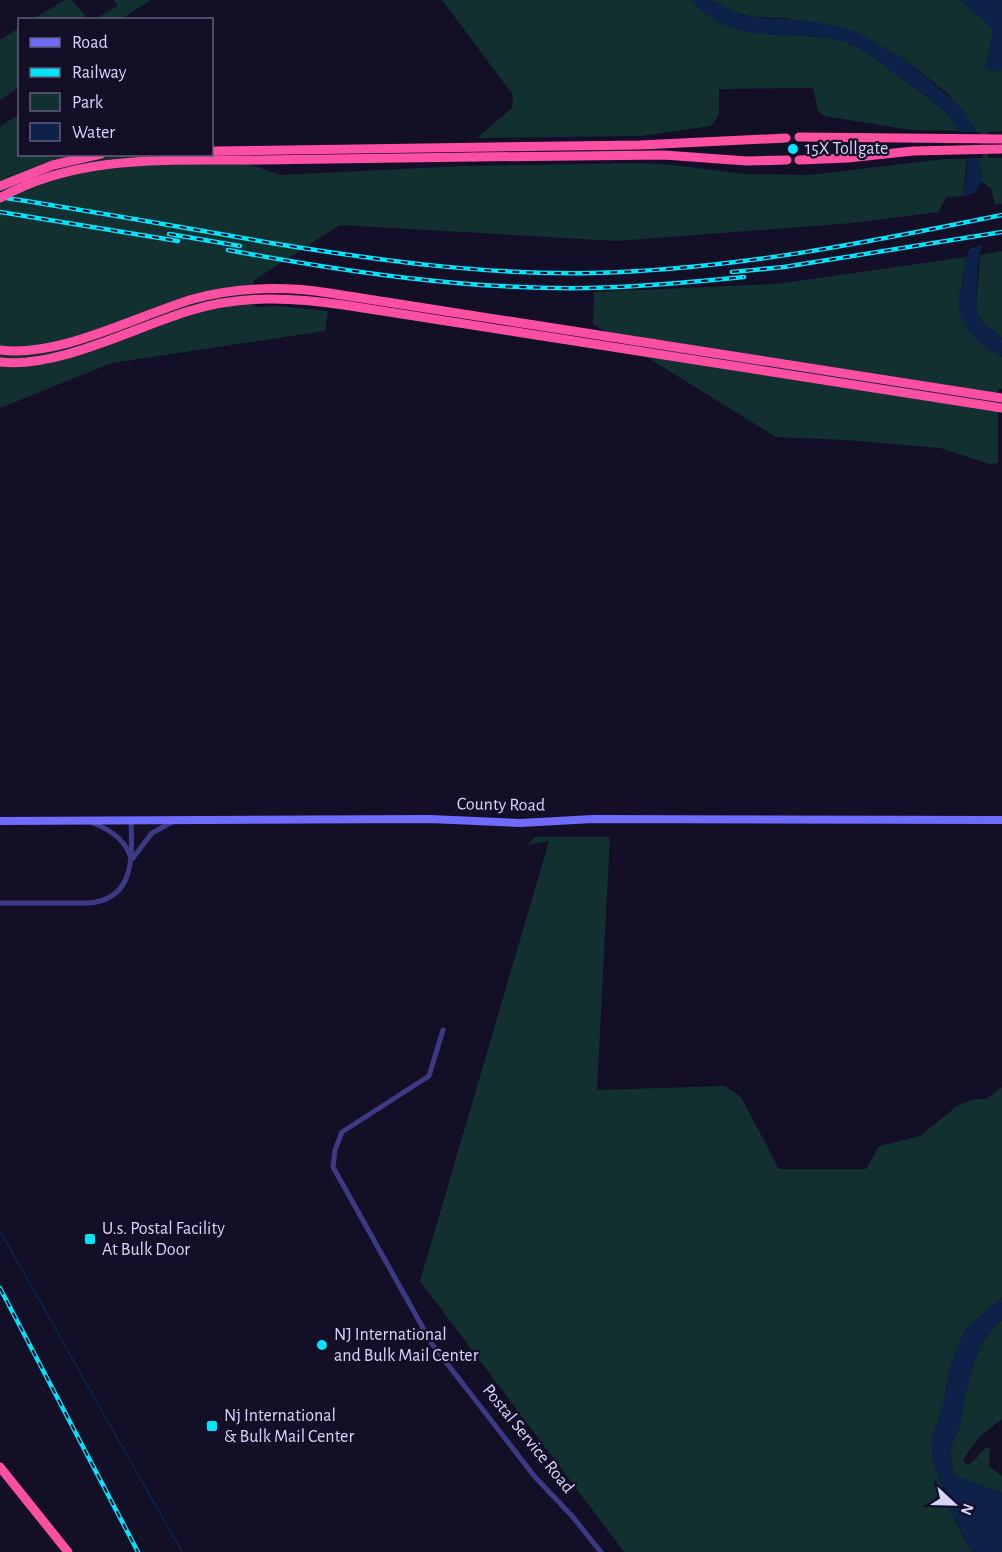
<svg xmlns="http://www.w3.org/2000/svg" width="1002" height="1552" viewBox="0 0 1002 1552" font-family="'Alegreya Sans',sans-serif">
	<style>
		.green { fill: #12302f }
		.water { fill: #0c2248 }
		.pier { fill: #130f26 }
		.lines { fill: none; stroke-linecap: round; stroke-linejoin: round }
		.stream { stroke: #0c2248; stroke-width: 2 }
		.street { stroke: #3d3a85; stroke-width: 5 }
		.secondary { stroke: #6f6bff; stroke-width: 8 }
		.highway { stroke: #ff4fa3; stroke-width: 9 }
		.rail-casing { stroke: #00e5ff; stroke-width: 4.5 }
		.rail { stroke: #130f26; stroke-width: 2; stroke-dasharray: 7; stroke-linecap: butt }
		.highway-bridge { stroke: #ff4fa3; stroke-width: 9 }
		.poi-dot { fill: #00e5ff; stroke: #130f26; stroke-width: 2 }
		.labels { text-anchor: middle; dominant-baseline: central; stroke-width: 4.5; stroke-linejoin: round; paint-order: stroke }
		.poi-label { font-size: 18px; fill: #d9d4ff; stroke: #130f26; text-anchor: start }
		.street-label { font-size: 18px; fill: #d9d4ff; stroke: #130f26 }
	</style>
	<rect width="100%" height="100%" fill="#130f26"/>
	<!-- green -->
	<g class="green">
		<path d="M65,0h7l16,19h-55z"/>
		<path d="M113,0h38l-30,19h-27l24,-13z"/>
		<path d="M442,0h248c9,8 18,17 29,22 39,20 86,7 126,20 25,9 45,28 66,43 19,14 37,25 49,46l-49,-1 -87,-14 -6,-5 -5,-23 -94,1v26l-8,11 -70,10 -164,2 35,-30 1,-13z"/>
		<path d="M711,0h249l33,29 -6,35h-5l10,8 10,-3v62l-14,1v26h14v46l-7,1 -4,-17 -9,-6 -6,-51 -28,-37 -45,-36 -116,-40 -32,-1 -19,-4z"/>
		<path d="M19,28v59l-19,13v-60z"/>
		<path d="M19,114l1,40h192v-3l68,24 182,-9 178,-3 34,2 70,9 66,1 134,-16h23l-4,37 -16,1 -9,15 -85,11 -236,18 -277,-16 -87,56 2,26 23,-1 50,5 -3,20 -213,32 -112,45v-281z"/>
		<path d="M1002,251v87l-20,-16 -6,-11 4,-56z"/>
		<path d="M966,257l-4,23 23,67 17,10v32h-4v74l-9,1 -49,-16 -95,-8 -69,-3 -183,-113 1,-32 182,-8z"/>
		<path d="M535,837h75l-13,253 128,-4 16,11 38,72h87l13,-23 41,-10 37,-30 17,-7h12l16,-12v210l-36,32 -15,34 -7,39 -4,79 15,40 17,31h-348l-204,-271 129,-440 -22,4z"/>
		<path d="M1002,1320v99l-24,19 -15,22 4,5c9,-4 12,-12 19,-17h4l-1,18 13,10v17l-49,-18c0,-8 -3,-19 -2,-27 2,-9 8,-18 10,-27 7,-38 10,-73 41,-101z"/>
	</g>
	<!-- water -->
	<g class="water">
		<path d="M690,0h21l25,13 19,4 55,4 43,9 50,28 60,51 13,22 6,51 -8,11 -11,3c2,-12 5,-25 4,-37 -3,-44 -38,-60 -70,-83 -17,-13 -32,-28 -53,-34 -41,-12 -87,0 -126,-20 -10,-6 -19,-14 -28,-22z"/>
		<path d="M960,0h42v69l-10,3 -11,-8h6l6,-35z"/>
		<path d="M982,245l-4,18 -2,48 6,11 20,16v19c-22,-12 -45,-30 -43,-58 0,-6 3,-12 3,-19 2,-11 3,-21 8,-32z"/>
		<path d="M1002,1297v23c-32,29 -33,62 -41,101 -2,9 -8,18 -10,27 -1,8 2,19 2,27l49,18v59h-30l-29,-56 2,-6 -12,-24 -2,-27 13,-37 7,-39 15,-34z"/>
	</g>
	<!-- pier -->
	<path class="pier" d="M957,132h22l4,26h-19z"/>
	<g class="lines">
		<!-- stream -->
		<path class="stream" d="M0,1231l182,321"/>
		<!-- street -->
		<g class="street">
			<path d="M91,822c17,7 32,15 39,33"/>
			<path d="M133,858l19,-25 22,-12"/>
			<path d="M0,903h88c48,-3 44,-48 43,-83"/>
			<path d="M443,1030l-14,46 -87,56 -7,18 -2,17 99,177 103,133 37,39 29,36"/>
		</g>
		<!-- secondary -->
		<path class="secondary" d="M0,821l430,-2 90,4 73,-4 409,1"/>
		<!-- highway -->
		<g class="highway">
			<path d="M799,137l203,2"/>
			<path d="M212,151l428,-6 146,-7"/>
			<path d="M474,157l190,-2 83,6 40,-1"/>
			<path d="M799,160l49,-2 65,-7 89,-2"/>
			<path d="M0,186l53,-21 48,-11"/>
			<path d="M0,350c59,8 136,-34 193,-51 45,-12 91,-13 136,-6l673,105"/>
			<path d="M0,362c57,7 133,-34 189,-51 52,-16 102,-14 155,-6l658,103"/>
			<path d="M0,1467l68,85"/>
		</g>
		<!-- rail casing -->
		<g class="rail-casing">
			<g id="rail">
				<path d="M0,197c90,14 181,30 271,46 105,17 212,32 319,30 140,-3 275,-30 412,-58"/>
				<path d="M0,212l178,29"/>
				<path d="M169,234l71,12"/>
				<path d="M228,250c118,22 240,40 361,38 52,-1 104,-6 155,-11"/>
				<path d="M732,272l52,-5 218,-35"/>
				<path d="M0,1288l138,264"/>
			</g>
		</g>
		<!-- rail -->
		<use href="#rail" class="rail"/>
		<!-- highway-bridge -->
		<path class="highway-bridge" d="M0,198c79,-45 172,-37 259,-38 72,-1 143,-2 215,-3"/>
	</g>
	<!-- markers -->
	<g class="poi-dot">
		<circle cx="793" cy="149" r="6"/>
		<rect x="84" y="1233" width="12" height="12" rx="3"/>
		<circle cx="322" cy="1345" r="6"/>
		<rect x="206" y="1420" width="12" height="12" rx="3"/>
	</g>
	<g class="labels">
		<!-- poi labels -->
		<g class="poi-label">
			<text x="805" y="149">15X Tollgate</text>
			<text x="102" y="1229">U.s. Postal Facility<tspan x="102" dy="21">At Bulk Door</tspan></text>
			<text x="334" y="1335">NJ International<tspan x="334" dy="21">and Bulk Mail Center</tspan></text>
			<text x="224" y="1416">Nj International<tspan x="224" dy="21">&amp; Bulk Mail Center</tspan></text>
		</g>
		<!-- street labels -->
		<g class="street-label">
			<text transform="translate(501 805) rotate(1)">County Road</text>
			<text transform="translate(528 1439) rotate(51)">Postal Service Road</text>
		</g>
	</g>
	<!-- legend -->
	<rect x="18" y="18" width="195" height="138" fill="#130f26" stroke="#625e7d" stroke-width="1.5"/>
	<rect x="30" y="38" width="30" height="9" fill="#6f6bff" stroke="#625e7d" stroke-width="1.5"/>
	<text x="72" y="48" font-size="18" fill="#d9d4ff">Road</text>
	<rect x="30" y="68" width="30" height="9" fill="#00e5ff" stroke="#625e7d" stroke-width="1.5"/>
	<text x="72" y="78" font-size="18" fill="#d9d4ff">Railway</text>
	<rect x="30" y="93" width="30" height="18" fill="#12302f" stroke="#625e7d" stroke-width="1.5"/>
	<text x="72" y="108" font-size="18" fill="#d9d4ff">Park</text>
	<rect x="30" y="123" width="30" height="18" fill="#0c2248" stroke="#625e7d" stroke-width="1.5"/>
	<text x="72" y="138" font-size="18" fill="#d9d4ff">Water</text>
	<!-- north arrow -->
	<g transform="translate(954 1504) rotate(112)" stroke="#130f26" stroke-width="4.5" paint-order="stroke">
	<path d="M0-4.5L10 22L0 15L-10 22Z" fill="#d9d4ff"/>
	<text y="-9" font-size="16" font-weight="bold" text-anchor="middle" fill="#d9d4ff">N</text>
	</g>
</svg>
